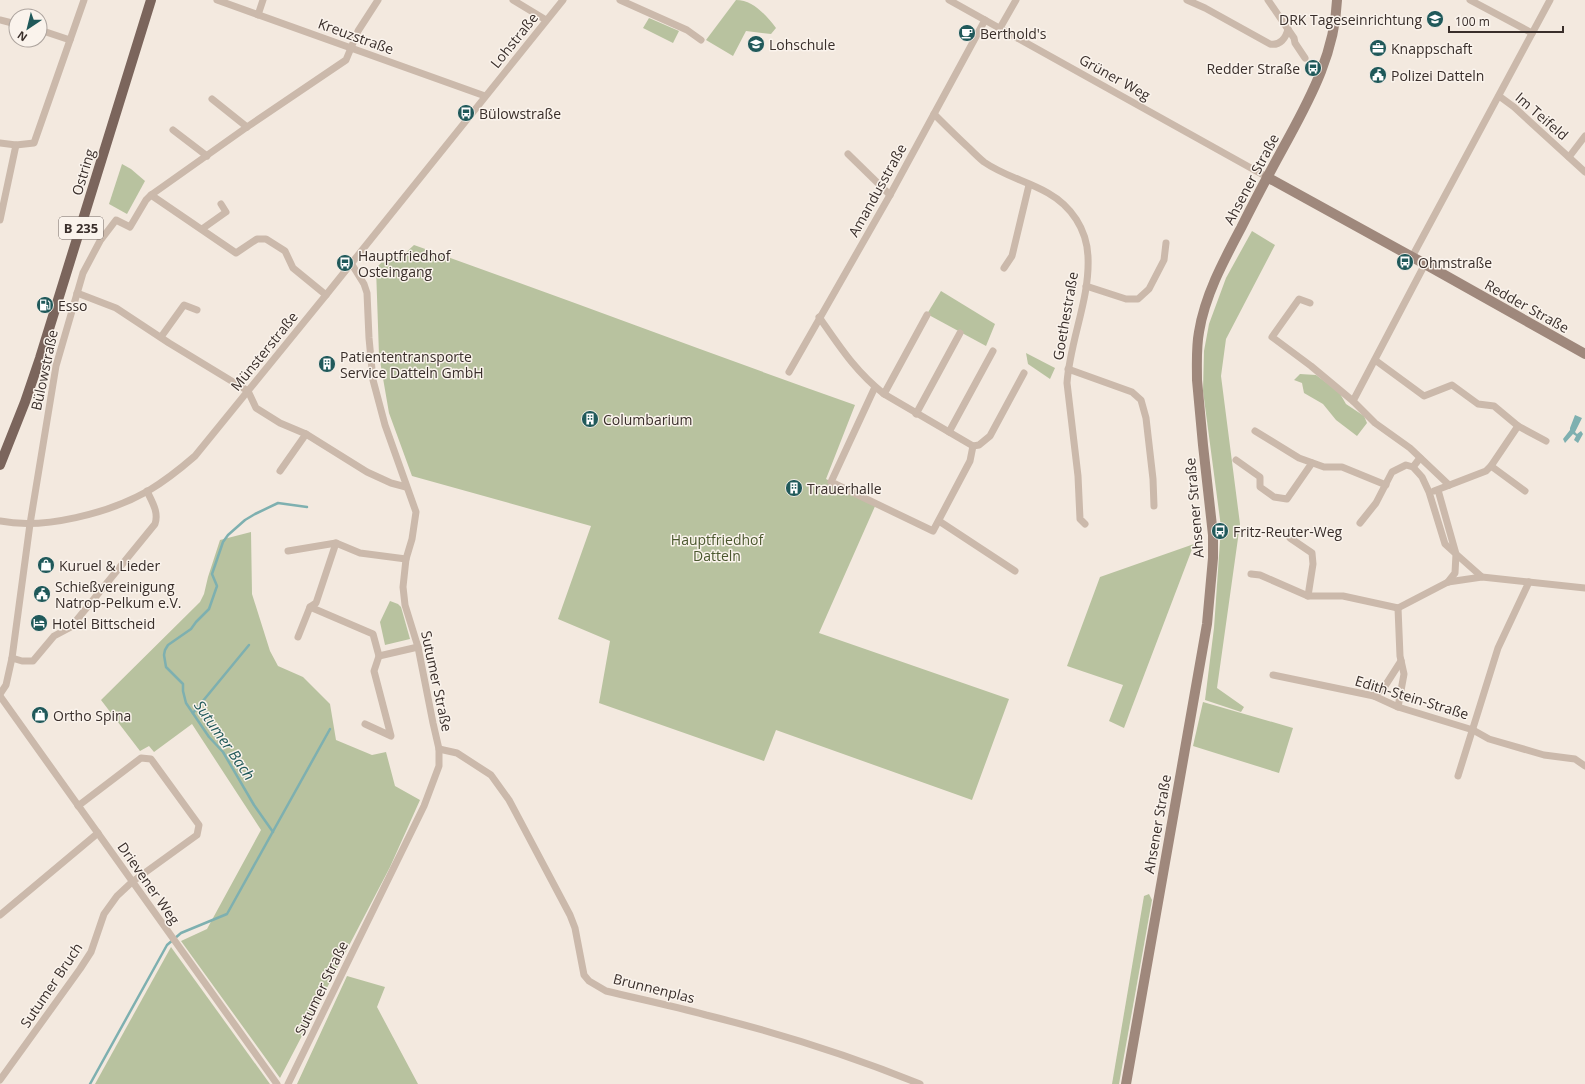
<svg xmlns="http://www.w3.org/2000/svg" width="1585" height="1084" viewBox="0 0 1585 1084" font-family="'Open Sans',sans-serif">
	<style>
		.green { fill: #b8c29f }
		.water { fill: #7eb0b0 }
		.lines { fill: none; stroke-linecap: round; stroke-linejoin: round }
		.stream { stroke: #7eb0b0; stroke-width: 2.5 }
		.street { stroke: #cbb9ab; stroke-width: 7 }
		.secondary { stroke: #9f887c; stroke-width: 10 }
		.primary { stroke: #7b655c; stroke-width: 10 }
		.labels { text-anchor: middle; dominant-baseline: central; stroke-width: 3; stroke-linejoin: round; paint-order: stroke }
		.shield { fill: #faf3ec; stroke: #736964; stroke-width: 1 }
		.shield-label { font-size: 13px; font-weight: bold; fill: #392e2a }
		.poi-label { font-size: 14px; fill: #392e2a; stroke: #faf3ec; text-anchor: start }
		.street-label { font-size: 14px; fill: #392e2a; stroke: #faf3ec }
		.park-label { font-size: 14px; fill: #4a572e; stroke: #faf3ec }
		.water-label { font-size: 15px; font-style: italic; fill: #20595a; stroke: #faf3ec }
	</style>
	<rect width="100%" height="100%" fill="#f3e9df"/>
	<!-- green -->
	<g class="green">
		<path d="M736,0c17,0 30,15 40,28l-5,6 -25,-3 -13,25 -27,-16z"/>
		<path d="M649,18l30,13 -6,12 -30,-15z"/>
		<path d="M122,164l9,5 14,12 -18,33 -18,-10z"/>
		<path d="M1252,231l23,14 -49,94 -5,37 19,148 -23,164 27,19 -3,5 -36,-12 9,-72 7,-101 -18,-136 1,-40 5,-27 17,-46z"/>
		<path d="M414,245c147,52 294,108 441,160l-29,74 50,25 -57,129 190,66 -37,101 -196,-70 -12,31 -165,-58 11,-62 -52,-22 33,-93 -179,-50 -23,-63 -10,-58 -3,-87 11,-11h14z"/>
		<path d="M941,291l54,33 -9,22 -59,-32z"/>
		<path d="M1026,353l29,15 -5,11 -22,-15z"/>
		<path d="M1300,374l16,1 23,17 7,12 18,12 3,7 -10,13 -21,-16 -13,-16 -19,-11 -2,-10 -8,-3z"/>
		<path d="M251,532l1,62 18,57 8,15 25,11 27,27 6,36 36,15 14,-3 9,34 25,14 -30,67 -110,211 -99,-137 26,-12 54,-99 -69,-106 -38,28 -5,-6 -9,5 -39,-51 99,-98 4,-8 4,-17 12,-37z"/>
		<path d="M1194,544l-70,184 -15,-7 14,-36 -56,-19 33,-89z"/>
		<path d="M390,601l8,3 3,3 9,32 -25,6 -5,-23z"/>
		<path d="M1203,702l90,26 -14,45 -86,-27z"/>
		<path d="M1149,894l3,6 -33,184h-7l32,-188z"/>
		<path d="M171,947l99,137h-175z"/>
		<path d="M347,976l38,11 -8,20 41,77h-121z"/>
	</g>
	<!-- water -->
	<path class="water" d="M1575,415l7,3 -7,14 2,2 4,-3 2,3 -5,9 -4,-3 2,-4 -3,-2 -8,9 -2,-4 7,-9v-2z"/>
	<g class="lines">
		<!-- stream -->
		<g class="stream">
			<path d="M193,713l56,-68"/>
			<path d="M273,832l-19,-27 -31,-53 -14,-15 -23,-34 -3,-12v-7l-17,-17 -2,-12 1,-5 3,-5 23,-16 5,-7 13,-13 8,-23 -5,-12 11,-32 5,-7 17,-15 10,-6 23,-11 29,4"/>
			<path d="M90,1084l77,-139 14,-12 46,-19 103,-185"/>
		</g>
		<!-- street -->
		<g class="street">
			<path d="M217,0l268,96"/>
			<path d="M513,0l33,20"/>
			<path d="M620,0l67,30 14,10"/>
			<path d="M949,0l318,177"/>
			<path d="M1187,0l18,8 65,36c10,2 16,-6 18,-15"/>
			<path d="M1268,0l26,38 1,5 10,15"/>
			<path d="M1470,0l62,33"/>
			<path d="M258,15l5,-15"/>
			<path d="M0,20l16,4"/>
			<path d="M1000,28l16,-28"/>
			<path d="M40,30l30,10"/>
			<path d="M1499,96l15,11 71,65"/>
			<path d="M212,99l35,28"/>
			<path d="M934,114c11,11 23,23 35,34 5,5 10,10 15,14 20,14 43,19 64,31 23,13 39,36 40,64 2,42 -18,83 -21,126l11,93 2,43 5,5"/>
			<path d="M173,130l34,26"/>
			<path d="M0,143l16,2 18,-2 50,-143"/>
			<path d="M848,154l42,41"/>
			<path d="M1569,157l16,-21"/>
			<path d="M151,195l85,58 21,-14h9l19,12 8,17 33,27"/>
			<path d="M0,220l16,-75"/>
			<path d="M202,229l24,-17 -5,-8"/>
			<path d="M1412,257l138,-257"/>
			<path d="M1425,264l-72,137 22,22 35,25 39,37"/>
			<path d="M1004,268l8,-12 17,-71"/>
			<path d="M1086,286l40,13h12l11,-10 15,-29 2,-17"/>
			<path d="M77,293l39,15 53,35 79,48 8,17 24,15 26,11 61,38 24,11 15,4"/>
			<path d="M1310,303l-11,-4 -27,38 39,29 42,35"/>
			<path d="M819,317c21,30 36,54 65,77l89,52 -3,15 -37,70 -102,-49 44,-95"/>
			<path d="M161,337l23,-32 13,5"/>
			<path d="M1375,360l49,36 28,-11 26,19 16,2 24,20 28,15"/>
			<path d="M1068,369l64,23 9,8 5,18 7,61 1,27"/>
			<path d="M789,372l101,-177 95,-175"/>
			<path d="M884,394l43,-79"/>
			<path d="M916,414l44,-81"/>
			<path d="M1255,431l44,27 25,9h18l44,18"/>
			<path d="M949,432l44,-81"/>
			<path d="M973,446l6,-1 11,-9 34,-63"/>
			<path d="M1420,458l-7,9 9,10 7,15 16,52 11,10 -1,19 -7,9"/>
			<path d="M1236,460l24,17v10l14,10 13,2 25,-36"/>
			<path d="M1491,466l34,25"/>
			<path d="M280,471l26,-37"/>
			<path d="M1438,490l18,64 26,23 103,11"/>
			<path d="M1434,491l52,-20 5,-5 27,-40"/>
			<path d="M0,521c44,9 109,-8 148,-30 17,-10 32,-22 47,-35l131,-161 237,-295"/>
			<path d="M939,521l76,50"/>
			<path d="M1360,523l16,-20 16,-31 14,-7 7,2"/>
			<path d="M1290,538l22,15 1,11 -5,32"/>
			<path d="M288,551l48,-8"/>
			<path d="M1251,574l9,1 48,21h35l55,12 50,-26 34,-5"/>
			<path d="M1398,608l2,48 4,18 -6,33"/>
			<path d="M298,637l12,-30"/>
			<path d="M379,656l39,-9"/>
			<path d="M12,658l10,3h11l21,-25 17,-9 84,-103c4,-12 -3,-22 -8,-33"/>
			<path d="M1273,675l101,21 24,11 75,23 16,9 55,16 31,4 10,7"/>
			<path d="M0,694l6,-9 6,-27 18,-134 26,-158 27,-93 17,-32 16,-21 14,7 16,-27 5,-5 96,-68 99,-67 12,-29 20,-31"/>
			<path d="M0,696l277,388"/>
			<path d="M1374,696l11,-10 16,-25"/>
			<path d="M365,724l26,12 -17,-65 5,-15 -6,-22 -63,-27 6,-4 20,-60 24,10 46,6"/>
			<path d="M439,749l18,4 34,22 18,25 61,115 5,13 9,47 5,6 17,10c33,8 67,15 100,24 73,18 145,41 214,69"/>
			<path d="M1458,776l40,-128 31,-66"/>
			<path d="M0,915l98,-82"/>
			<path d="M0,1080l80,-111 11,-17 13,-38 13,-18 15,-14 65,-47 2,-10 -48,-66 -10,-1 -63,48"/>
			<path d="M288,1084l136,-278 15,-40v-17l-6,-26 -15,-76 -13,-42 -2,-18 3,-28 6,-20 4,-27 -31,-87 -12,-45 -4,-42 -2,-45 -3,-9 -13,-21"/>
		</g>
		<!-- secondary -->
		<g class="secondary">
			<path d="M1267,177l158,87 160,90"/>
			<path d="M1126,1084l81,-460 6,-66v-23l-10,-90 -6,-65c0,-16 -1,-32 2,-48 6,-37 25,-72 42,-104 15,-30 31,-60 47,-89 24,-44 47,-88 49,-139"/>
		</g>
		<!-- primary -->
		<path class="primary" d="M0,465l25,-63 15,-44 111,-358"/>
	</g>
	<!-- icons -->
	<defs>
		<g id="school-disc" transform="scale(0.9)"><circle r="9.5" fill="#20595a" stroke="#faf3ec"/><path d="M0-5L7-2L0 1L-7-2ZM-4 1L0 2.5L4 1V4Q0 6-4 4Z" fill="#fff"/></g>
		<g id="cafe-disc" transform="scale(0.9)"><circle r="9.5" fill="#20595a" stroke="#faf3ec"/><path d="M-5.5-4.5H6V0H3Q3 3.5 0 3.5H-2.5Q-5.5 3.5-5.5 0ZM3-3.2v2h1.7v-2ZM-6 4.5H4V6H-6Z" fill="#fff"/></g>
		<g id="office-disc" transform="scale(0.9)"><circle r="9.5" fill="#20595a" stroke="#faf3ec"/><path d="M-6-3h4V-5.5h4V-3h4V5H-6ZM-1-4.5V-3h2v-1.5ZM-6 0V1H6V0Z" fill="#fff"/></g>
		<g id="bus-disc" transform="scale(0.9)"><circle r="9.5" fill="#20595a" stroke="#faf3ec"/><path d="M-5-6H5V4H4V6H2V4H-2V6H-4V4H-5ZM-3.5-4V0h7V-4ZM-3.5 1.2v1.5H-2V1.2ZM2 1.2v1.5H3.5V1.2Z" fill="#fff"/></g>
		<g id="civic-disc" transform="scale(0.9)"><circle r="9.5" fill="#20595a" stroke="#faf3ec"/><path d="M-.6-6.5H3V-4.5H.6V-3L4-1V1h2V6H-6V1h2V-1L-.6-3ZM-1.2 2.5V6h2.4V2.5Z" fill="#fff"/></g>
		<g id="fuel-disc" transform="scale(0.9)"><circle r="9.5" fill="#20595a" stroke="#faf3ec"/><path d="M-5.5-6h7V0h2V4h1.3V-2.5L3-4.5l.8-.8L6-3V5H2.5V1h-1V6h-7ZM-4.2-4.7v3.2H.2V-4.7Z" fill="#fff"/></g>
		<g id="building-disc" transform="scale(0.9)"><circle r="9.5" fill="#20595a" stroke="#faf3ec"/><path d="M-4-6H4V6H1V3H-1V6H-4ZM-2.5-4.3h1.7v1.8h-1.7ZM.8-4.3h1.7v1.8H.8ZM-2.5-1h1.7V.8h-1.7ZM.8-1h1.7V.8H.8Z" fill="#fff"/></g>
		<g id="shop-disc" transform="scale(0.9)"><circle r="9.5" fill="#20595a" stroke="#faf3ec"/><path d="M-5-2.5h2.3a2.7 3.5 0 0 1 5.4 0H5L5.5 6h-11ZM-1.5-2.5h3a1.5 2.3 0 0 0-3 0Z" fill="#fff"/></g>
		<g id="hotel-disc" transform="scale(0.9)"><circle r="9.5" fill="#20595a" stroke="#faf3ec"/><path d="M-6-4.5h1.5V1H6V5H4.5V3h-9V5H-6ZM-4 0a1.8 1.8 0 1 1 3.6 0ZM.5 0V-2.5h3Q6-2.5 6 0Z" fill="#fff"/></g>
	</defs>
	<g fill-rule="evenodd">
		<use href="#school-disc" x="1435" y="19"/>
		<use href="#cafe-disc" x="967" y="33"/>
		<use href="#school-disc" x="756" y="44"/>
		<use href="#office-disc" x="1378" y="48"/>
		<use href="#bus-disc" x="1313" y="68"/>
		<use href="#civic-disc" x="1378" y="75"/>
		<use href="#bus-disc" x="466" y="113"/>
		<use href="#bus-disc" x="1405" y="262"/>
		<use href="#bus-disc" x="345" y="263"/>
		<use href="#fuel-disc" x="45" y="305"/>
		<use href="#building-disc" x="327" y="364"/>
		<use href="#building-disc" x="590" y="419"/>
		<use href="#building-disc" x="794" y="488"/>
		<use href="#bus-disc" x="1220" y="531"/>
		<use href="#shop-disc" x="46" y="565"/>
		<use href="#civic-disc" x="42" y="594"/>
		<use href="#hotel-disc" x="39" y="623"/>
		<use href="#shop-disc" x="40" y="715"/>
	</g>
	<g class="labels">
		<!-- shield labels -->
		<rect class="shield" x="59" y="217" width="44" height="22" rx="3"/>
		<g class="shield-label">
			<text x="81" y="228">B 235</text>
		</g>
		<!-- poi labels -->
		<g class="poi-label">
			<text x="1422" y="19" text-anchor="end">DRK Tageseinrichtung</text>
			<text x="980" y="33">Berthold's</text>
			<text x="769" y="44">Lohschule</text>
			<text x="1391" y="48">Knappschaft</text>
			<text x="1300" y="68" text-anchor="end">Redder Straße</text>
			<text x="1391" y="75">Polizei Datteln</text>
			<text x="479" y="113">Bülowstraße</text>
			<text x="358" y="255">Hauptfriedhof<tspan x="358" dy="16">Osteingang</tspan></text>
			<text x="1418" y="262">Ohmstraße</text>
			<text x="58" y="305">Esso</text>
			<text x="340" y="356">Patiententransporte<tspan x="340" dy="16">Service Datteln GmbH</tspan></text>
			<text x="603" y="419">Columbarium</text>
			<text x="807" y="488">Trauerhalle</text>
			<text x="1233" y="531">Fritz-Reuter-Weg</text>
			<text x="59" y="565">Kuruel &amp; Lieder</text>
			<text x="55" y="586">Schießvereinigung<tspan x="55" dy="16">Natrop-Pelkum e.V.</tspan></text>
			<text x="52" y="623">Hotel Bittscheid</text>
			<text x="53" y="715">Ortho Spina</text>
		</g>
		<!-- street labels -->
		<g class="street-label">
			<text transform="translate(356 36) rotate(20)">Kreuzstraße</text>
			<text transform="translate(514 40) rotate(-51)">Lohstraße</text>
			<text transform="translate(1115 77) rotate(29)">Grüner Weg</text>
			<text transform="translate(1542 116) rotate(41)">Im Teifeld</text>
			<text transform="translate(83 172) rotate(-73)">Ostring</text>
			<text transform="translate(1251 179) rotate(-62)">Ahsener Straße</text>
			<text transform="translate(877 190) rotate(-61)">Amandusstraße</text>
			<text transform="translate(1527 306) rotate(29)">Redder Straße</text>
			<text transform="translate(1065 316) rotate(-80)">Goethestraße</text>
			<text transform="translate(264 351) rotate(-51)">Münsterstraße</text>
			<text transform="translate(44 370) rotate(-78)">Bülowstraße</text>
			<text transform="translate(1194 508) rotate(-95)">Ahsener Straße</text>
			<text transform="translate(437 681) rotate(78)">Sutumer Straße</text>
			<text transform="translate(1412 697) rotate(17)">Edith-Stein-Straße</text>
			<text transform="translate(1157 824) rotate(-80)">Ahsener Straße</text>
			<text transform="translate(149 883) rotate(55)">Drievener Weg</text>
			<text transform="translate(51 985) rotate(-56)">Sutumer Bruch</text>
			<text transform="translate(321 988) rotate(-64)">Sutumer Straße</text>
			<text transform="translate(654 988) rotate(14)">Brunnenplas</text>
		</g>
		<!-- park labels -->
		<g class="park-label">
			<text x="717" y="539">Hauptfriedhof<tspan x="717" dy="16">Datteln</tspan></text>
		</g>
		<!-- water labels -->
		<g class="water-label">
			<text transform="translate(225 740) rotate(55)">Sutumer Bach</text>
		</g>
	</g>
	<!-- north arrow -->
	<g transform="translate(28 28) rotate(215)"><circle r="19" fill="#faf3ec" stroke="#ada49e"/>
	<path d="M0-3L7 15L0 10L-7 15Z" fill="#20595a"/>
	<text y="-6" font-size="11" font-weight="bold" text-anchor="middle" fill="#392e2a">N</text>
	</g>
	<!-- scale -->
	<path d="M1449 26v6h114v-6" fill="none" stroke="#392e2a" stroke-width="2"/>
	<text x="1455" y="26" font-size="12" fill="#392e2a" stroke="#faf3ec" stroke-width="3" paint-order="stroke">100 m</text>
</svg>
